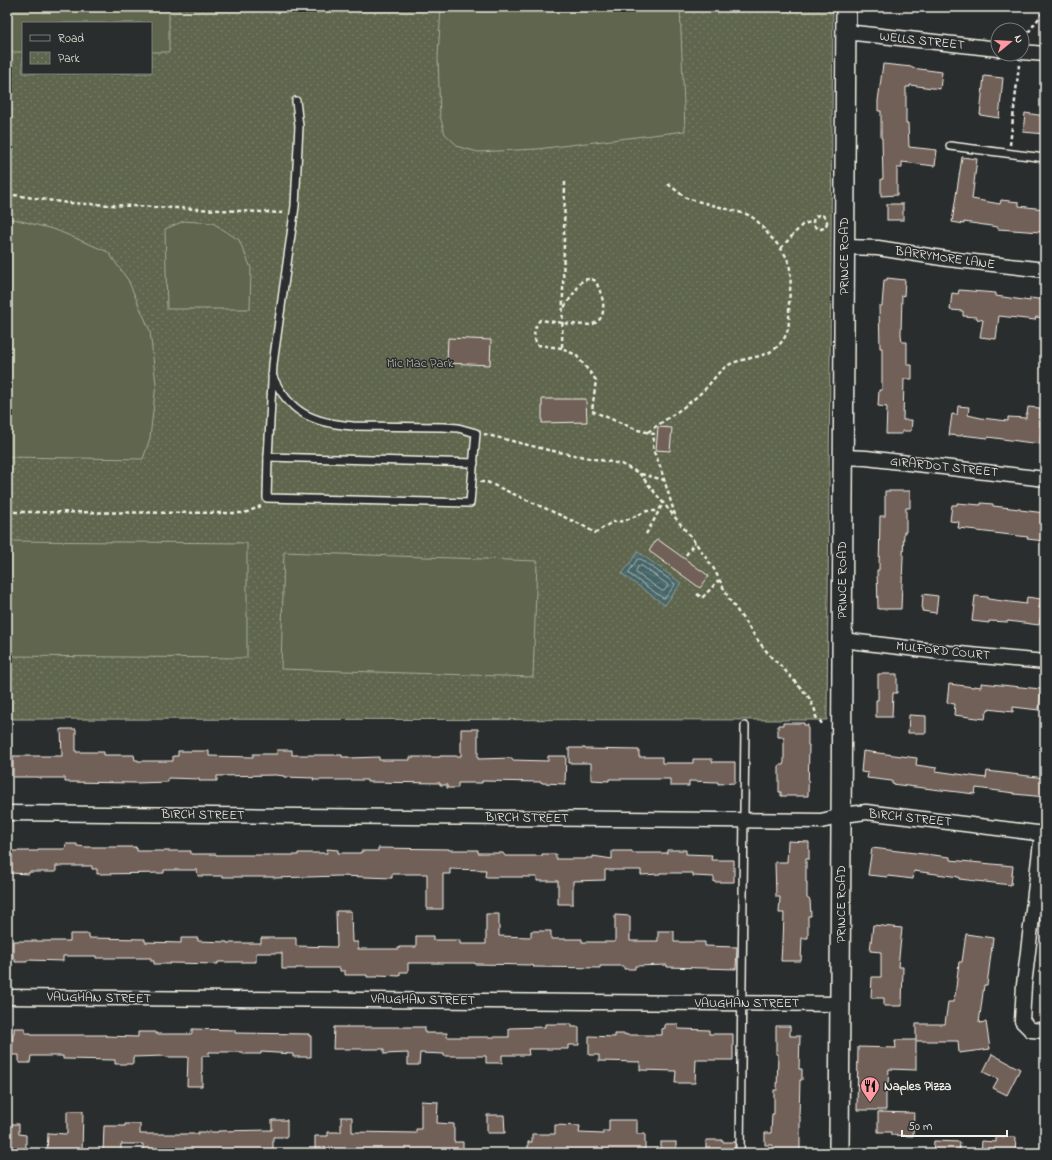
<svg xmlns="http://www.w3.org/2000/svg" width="1052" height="1160" viewBox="0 0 1052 1160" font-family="'Indie Flower',sans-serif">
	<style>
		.park { fill: url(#park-dots); stroke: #a9ac9a; fill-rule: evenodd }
		.pitch { fill: #5e664d; stroke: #a9ac9a }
		.water { fill: url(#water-waves); stroke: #8c9d9b }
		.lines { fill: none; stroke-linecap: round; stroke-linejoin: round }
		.shore { stroke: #aeb9b5; stroke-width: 1 }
		.building { fill: #716058; stroke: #f4f1e8 }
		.lane-casing { stroke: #f4f1e8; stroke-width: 10 }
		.street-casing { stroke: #f4f1e8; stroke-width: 17 }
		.secondary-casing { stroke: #f4f1e8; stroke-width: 22 }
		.path { stroke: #f4f1e8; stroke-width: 2.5; stroke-dasharray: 4 3; stroke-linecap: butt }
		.lane { stroke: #2a2d2e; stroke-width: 7 }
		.street { stroke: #2a2d2e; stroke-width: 14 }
		.secondary { stroke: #2a2d2e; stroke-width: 19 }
		.labels { text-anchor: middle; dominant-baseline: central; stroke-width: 3; stroke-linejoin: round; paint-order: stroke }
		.street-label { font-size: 13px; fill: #f4f1e8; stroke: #2a2d2e }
		.park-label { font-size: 13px; fill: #b8b9aa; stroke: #2a2d2e }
		.poi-label { font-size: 13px; font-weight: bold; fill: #f4f1e8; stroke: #2a2d2e; text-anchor: start }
	</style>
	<defs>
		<pattern id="park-dots" width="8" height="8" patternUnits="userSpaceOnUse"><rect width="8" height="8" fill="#5e664d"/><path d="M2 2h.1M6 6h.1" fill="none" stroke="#767c67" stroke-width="1.8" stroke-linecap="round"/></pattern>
		<pattern id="water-waves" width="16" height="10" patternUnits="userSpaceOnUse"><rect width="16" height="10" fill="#466568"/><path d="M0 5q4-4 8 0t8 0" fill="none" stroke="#617c7e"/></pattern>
	</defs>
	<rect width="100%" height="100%" fill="#2a2d2e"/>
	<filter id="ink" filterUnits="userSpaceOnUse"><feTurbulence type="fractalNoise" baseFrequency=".025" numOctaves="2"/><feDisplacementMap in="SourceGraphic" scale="8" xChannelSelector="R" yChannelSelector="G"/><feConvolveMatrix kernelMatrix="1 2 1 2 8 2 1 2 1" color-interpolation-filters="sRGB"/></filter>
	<g filter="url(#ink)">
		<!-- park -->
		<path class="park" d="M7,7h826l-6,713 -820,-1zM23,23h128v50h-128z"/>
		<!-- pitch -->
		<g class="pitch">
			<path d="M7,7h162v45h-18v-29h-128v29h-16z"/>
			<path d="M441,7h239l5,124 -148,18 -59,3 -19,-5 -14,-13 -5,-18 -2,-59z"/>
			<path d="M14,219l42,11 52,22 20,28 22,51 6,53 -6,54 -7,21 -136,-2v-237z"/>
			<path d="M184,221l29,2 26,17 12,28 -1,41h-83l-2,-80z"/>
			<path d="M7,541l240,2v115l-240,-2z"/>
			<path d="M284,552l253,9 -4,116 -252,-8z"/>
		</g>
		<!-- water -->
		<path class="water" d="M638,552l43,31 -16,22 -43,-31z"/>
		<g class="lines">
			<!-- shore -->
			<g class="shore">
				<path d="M638,559h3l33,24 1,2 -10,13h-2l-34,-24v-2z"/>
				<path d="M639,566h3l25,18 1,2 -4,5h-2l-26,-18v-2z"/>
			</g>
		</g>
		<!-- building -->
		<g class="building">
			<path d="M883,64l29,3v1l30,4 -2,17 -30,-4v2h-4v36h2l1,24 28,3 -2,16 -33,-4v6h-5v27l-16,1v-17h2l-1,-41h-1v-27h-3v-10z"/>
			<path d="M984,76l19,2 -4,40 -19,-3z"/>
			<path d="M1025,113l20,3v18l-22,-2z"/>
			<path d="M962,157l15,2 -5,40 28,5 1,-4 18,2v4l25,3 -3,23 -43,-3v-2l-34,-5v2l-12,-2z"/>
			<rect x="887" y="204" width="16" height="16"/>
			<path d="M887,278l18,2 -1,16 -2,-1 -1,39 1,8h5v23h5v14h-8l-1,41h9l-1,11h-9v3h-16l1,-27 -9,-1 1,-16h3v-42h-2l-1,-42h3l2,-26h3z"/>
			<path d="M959,290l37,3v3l34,5v-3l15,2 -1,18 -8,-1 -1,3 -36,-4 -3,23 -16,-2 3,-17 -6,-1v-2l-14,-1v-5l-13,-1 2,-17 6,1z"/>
			<path d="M448,338l43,2 -1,25 -43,-2z"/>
			<path d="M542,399h44l1,23 -45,1z"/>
			<path d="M958,406l11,1 -1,8 13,3 27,3v-4l18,1v-4h1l1,-7 12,1 -1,14h1v5h1l-1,17 -52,-7v1l-27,-3v1l-12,-1 3,-21 5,1z"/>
			<path d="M658,427l14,1 -2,23 -14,-1z"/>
			<path d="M885,491h25v17h-4v24h-2l-3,77h-23l-1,-39h2l1,-54h5z"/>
			<path d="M957,503l24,2v-2l12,1v2l27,3v1l25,3v28l-18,-2 1,-2 -51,-6v-1l-19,-2 1,-6 -9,-1 2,-16h5z"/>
			<path d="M657,539l52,37 -9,12 -51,-37z"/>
			<path d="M923,594l15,2 -2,17 -14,-2z"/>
			<path d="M975,596l13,1v2l38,5 1,-7 14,2 -2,9h3l-3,17 -31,-4v1l-19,-1v2l-17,-2z"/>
			<path d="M878,674h19v19h-4l-1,24h-16v-17h2z"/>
			<path d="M981,683l60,6 -2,21 -26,-3v5l-25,-3 -1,4h-1l-1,6 -31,-4 1,-11 -8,-1 2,-19 25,3v-1l7,1z"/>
			<path d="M909,715l17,1v17h-18z"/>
			<path d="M783,723h21v2h4v20h1l-1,51h-27v-4h-2v-27h4l1,-3v-23l-1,-2h-5v-12h5z"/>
			<path d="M61,729h15v23h28v3h30l1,5h3v1h35v-5h5v-5h31v5l44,1v-3h24v-4h15v5h50v2h7v1l30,-1v3h31v-3h30v-1h21v-27h17v30l34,-1v2l36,1v-5h18l-1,28 -23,-1v-1l-60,-1v2h-24v5h-11v-3h-7v-2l-73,-1v-2h-54l1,-2 -30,-1v-1l-8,-1 -59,1v5h-18v-2l-31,-1v4l-32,1 -71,-1v-4h-26v-1h-26v-21h49z"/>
			<path d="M569,748h16v1l54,1v7h23v6h31v-4h19v3h23v21l-17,1v-2l-29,-1v5h-19v-7h-61v2l-18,-1v-17h-22z"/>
			<path d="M863,751l54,7 -1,7 21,3 -1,3 50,7 1,-7 58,7v19l-31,-3v-1l-38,-5 -1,6 -60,-7 -23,-3v-3l-25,-3 1,-5 -7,-1z"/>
			<path d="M788,841l21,1v17h-3v23h1v16l3,2 1,16h-3v22h-6l-1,23h-20l1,-18h1l1,-30h-5l1,-16h-4l-1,-35h12z"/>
			<path d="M66,844h11v2l9,1h50l-1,1h2v3h54v3h25v1h82v-2h29v-4l11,1v3h23v-2h17v-3l71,1v1h29v3h25l2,3h37v-2h14v5h30v-1h7v-2l19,3v-8h20v2h35v-3h19v4l26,1 -1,5h23v22h-20v-5l-21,-1v-3h-33v1l-19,1v-5h-36v10l-32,1v23h-15v-23h-21v-4h-52l1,-7 -36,-1v5h-7v35h-16v-35h-35v4l-52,-2 -66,2v-1h-51v-1h-25l-1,-6h-33v3l-67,1v-5h-5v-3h-36v6h-27v2l-19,-1 1,-22h27v-2h27z"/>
			<path d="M872,848l78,9v3l63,6 -2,19 -52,-6v-2l-45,-6 -1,8 -25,-3v1l-20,-2z"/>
			<path d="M336,911h15l1,31h6v7h41v-2h17v-11h17v4h27v4h26v-30h13v22l32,1v-6h20v8h31v3h33v-27l15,1v25h28v-10h16v11h31v4l32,1 -1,22 -69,-2v-2l-32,1v3h-11v-3h-24v2l-67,-1 1,-1 -3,-1 -56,-1v-1h-67v9h-8v4l-22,-1v2h-11v-2h-22v-4h-5v-3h-44v1h-14v-16h-26v9h-38v2l-48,-1v1h-16v-3h-3v-3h-55v-2h-33v5l-36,-1v2h-12v-3h-2v-18h57v-7h19v4l56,1v3l36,1v-5h17v3l29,1v1h34v-5h35v8l41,1z"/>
			<path d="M873,925l29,3 -4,39h5l-1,39h-18v-8h-13l1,-21h9v-25l-11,-1z"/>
			<path d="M966,934l27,4 -6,47h-3l-5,38 7,-1 4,27 -31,4 -1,-12h-42v29l-27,-1 -1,15 -2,-1v27h-29l1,-63 38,1 -1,-8h21v-16h29l3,-22h5l1,-6h1l4,-34h3z"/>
			<path d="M545,1024h27v3h7v18h-11v4h-40l1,6h-27v8h-16v-7h-42v-2l-24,-1 -1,12h-11v-12l-24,1v-5h-51l1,-22h91v6h22v4h62v-9l36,-1z"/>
			<path d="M665,1024h13v5h2l29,1v4h24v26h-37l-1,23h-20l1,-12 -36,-1v-8l-41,-1v-6h-10v-19l26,1v-3h11v1h36v-6l3,-1z"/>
			<path d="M776,1026h14v10h10l-1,33h3v11h-2l-1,36h1v37h-28l1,-8h-8v-12h6l1,-19h2v-24h3l1,-36h-2z"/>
			<path d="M14,1028h11v5h6v2h75v1l32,1v-5h18v2h35l1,-1v-4l43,1v3l74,1v2h2v21h-18v-3l-32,-2v2h-18v-2h-34v4h-7v30h-15l1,-29h-22l-1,-1 -32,1v7h-18v-4l-50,-1h-2v-3h-32l-1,7h-11v-8h-7l1,-22h1z"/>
			<path d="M992,1054l28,15 -13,26 -14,-7 5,-9 -15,-7z"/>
			<path d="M421,1101l17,1 -1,21 17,1v18h9v11h-148v-17h13v-4h13v-15h11v15l64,1v-4h5z"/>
			<path d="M67,1111h16l-1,42h-35l1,-20 19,1z"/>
			<path d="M878,1112l36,1 -1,23 -22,-1v-3h-13z"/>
			<path d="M487,1115h17l1,18h-18z"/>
			<path d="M272,1120h15v17h-14v16h-130v-9h-22v9h-18l1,-27h21v-2h15v10h58v-2h20v-1l54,-1z"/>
			<path d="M609,1120h28v14h8v17h-5v2h-36v-3h-38v3h-38v-11h4v-8h23v-9l25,1 -1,7 24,1v-3h6z"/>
			<path d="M7,1124h12v10l7,1v18h-19z"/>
			<path d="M996,1137h20l-1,16h-34l1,-12 14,1z"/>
			<path d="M706,1140h16v2h13v11h-29z"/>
			<path d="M934,1141l26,1 -1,11h-26z"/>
			<rect x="661" y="1142" width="15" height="11"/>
		</g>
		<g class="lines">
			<!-- lane casing -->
			<g class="lane-casing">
				<g id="lane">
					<path d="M950,146l95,12"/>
					<path d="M272,375c17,38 41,48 81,51l90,1 15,1 18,5 -6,70 -203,-5 1,-41 5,-93 22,-158 4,-80 -3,-25"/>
					<path d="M268,457l206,6"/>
					<path d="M740,1153l5,-427"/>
				</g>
			</g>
			<!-- street casing -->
			<g class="street-casing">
				<g id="street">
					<path d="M846,32l152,17"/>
					<path d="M1022,52l23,2"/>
					<path d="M844,247l34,1 70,11 97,11"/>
					<path d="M843,457l23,1 179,21"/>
					<path d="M842,640l107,13 96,9"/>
					<path d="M7,813l814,8 30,-7 15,-2 179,22"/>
					<path d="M1042,834l-18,151 -2,36 9,9 14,1"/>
					<path d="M7,997l833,7"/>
				</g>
			</g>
			<!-- secondary casing -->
			<g class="secondary-casing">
				<path id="secondary" d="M839,1153l7,-1146"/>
			</g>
			<!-- path -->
			<g class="path">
				<path d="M1024,38l21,-28"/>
				<path d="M1010,145l9,-80"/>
				<path d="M565,182l-3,166 14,7 20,25 -4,31 46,19 16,4 -1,16 6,13 16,52"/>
				<path d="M7,194l61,9 216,10"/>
				<circle cx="820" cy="222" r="7"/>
				<path d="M781,248l21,-23 5,-2 6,-1"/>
				<path d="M562,348l-25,-3c-4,-10 -4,-16 3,-25 10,1 46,7 53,4 14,-5 11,-23 7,-33 -2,-4 -3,-9 -6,-11 -4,-2 -8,-1 -12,1l-19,28"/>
				<path d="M648,432c18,-13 38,-25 54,-40 9,-8 15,-20 25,-26 16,-10 37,-6 51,-20 13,-13 11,-25 11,-42 1,-18 5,-36 -5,-51 -4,-7 -11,-13 -16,-19 -6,-8 -12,-16 -22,-20l-60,-16 -18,-14"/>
				<path d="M484,434l64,16 73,14 18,9 56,69 19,27 15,30 30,43 13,16 9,8 27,30 7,14 1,7 5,5 1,3"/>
				<path d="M641,474l23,6"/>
				<path d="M480,482h7l95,43 13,8 17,-11 12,-1 23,-10h12"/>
				<path d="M7,512l238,1 16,-7"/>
				<path d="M646,534l7,-12 10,-19"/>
				<path d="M686,555l9,-13"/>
				<path d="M697,594l5,4 17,-18"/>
			</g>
			<!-- lane -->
			<use href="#lane" class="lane"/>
			<!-- street -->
			<use href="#street" class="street"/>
			<!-- secondary -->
			<use href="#secondary" class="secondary"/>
		</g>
	</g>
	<!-- icons -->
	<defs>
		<g id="restaurant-pin" transform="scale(1)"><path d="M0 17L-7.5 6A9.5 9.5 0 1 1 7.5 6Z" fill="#ff9aa2" stroke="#2a2d2e"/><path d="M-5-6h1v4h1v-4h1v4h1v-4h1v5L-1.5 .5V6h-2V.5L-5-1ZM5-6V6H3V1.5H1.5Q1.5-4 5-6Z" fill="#111"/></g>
	</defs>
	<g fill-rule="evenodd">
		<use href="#restaurant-pin" x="870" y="1086"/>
	</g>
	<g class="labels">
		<!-- street labels -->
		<g class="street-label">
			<text transform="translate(922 41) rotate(6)">WELLS STREET</text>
			<text transform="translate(844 256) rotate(-90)">PRINCE ROAD</text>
			<text transform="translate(945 258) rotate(8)">BARRYMORE LANE</text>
			<text transform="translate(944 467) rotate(6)">GIRARDOT STREET</text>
			<text transform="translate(842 580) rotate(-90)">PRINCE ROAD</text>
			<text transform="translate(943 651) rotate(6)">MULFORD COURT</text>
			<text transform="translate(203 815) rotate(1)">BIRCH STREET</text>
			<text transform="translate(527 818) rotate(1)">BIRCH STREET</text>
			<text transform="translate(910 818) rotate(6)">BIRCH STREET</text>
			<text transform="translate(841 904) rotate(-90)">PRINCE ROAD</text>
			<text transform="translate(99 998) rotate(1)">VAUGHAN STREET</text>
			<text transform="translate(423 1000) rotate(1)">VAUGHAN STREET</text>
			<text x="747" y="1003">VAUGHAN STREET</text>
		</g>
		<!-- park labels -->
		<g class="park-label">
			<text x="420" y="363">Mic Mac Park</text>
		</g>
		<!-- poi labels -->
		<g class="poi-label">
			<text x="884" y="1086">Naples Pizza</text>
		</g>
	</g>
	<!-- margin -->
	<rect width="1052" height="1160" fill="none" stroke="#2a2d2e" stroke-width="24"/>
	<rect x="12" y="12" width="1028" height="1136" fill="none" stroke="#f4f1e8" stroke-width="1.5" filter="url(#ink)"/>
	<!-- legend -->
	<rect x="22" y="22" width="130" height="52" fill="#2a2d2e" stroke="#7b7b78"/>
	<rect x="30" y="35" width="20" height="6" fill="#2a2d2e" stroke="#7b7b78"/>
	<text x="58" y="42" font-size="12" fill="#f4f1e8">Road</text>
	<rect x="30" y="52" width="20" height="12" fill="url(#park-dots)" stroke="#7b7b78"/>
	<text x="58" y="62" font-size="12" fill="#f4f1e8">Park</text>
	<!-- north arrow -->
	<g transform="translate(1010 42) rotate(72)"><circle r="19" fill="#2a2d2e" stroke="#7b7b78"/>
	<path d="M0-3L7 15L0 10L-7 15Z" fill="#ff9aa2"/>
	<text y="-6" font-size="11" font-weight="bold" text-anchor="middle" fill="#f4f1e8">N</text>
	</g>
	<!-- scale -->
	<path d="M902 1130v6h105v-6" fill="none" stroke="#f4f1e8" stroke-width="2"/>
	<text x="908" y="1130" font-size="12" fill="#f4f1e8" stroke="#2a2d2e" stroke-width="3" paint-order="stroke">50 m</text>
</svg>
